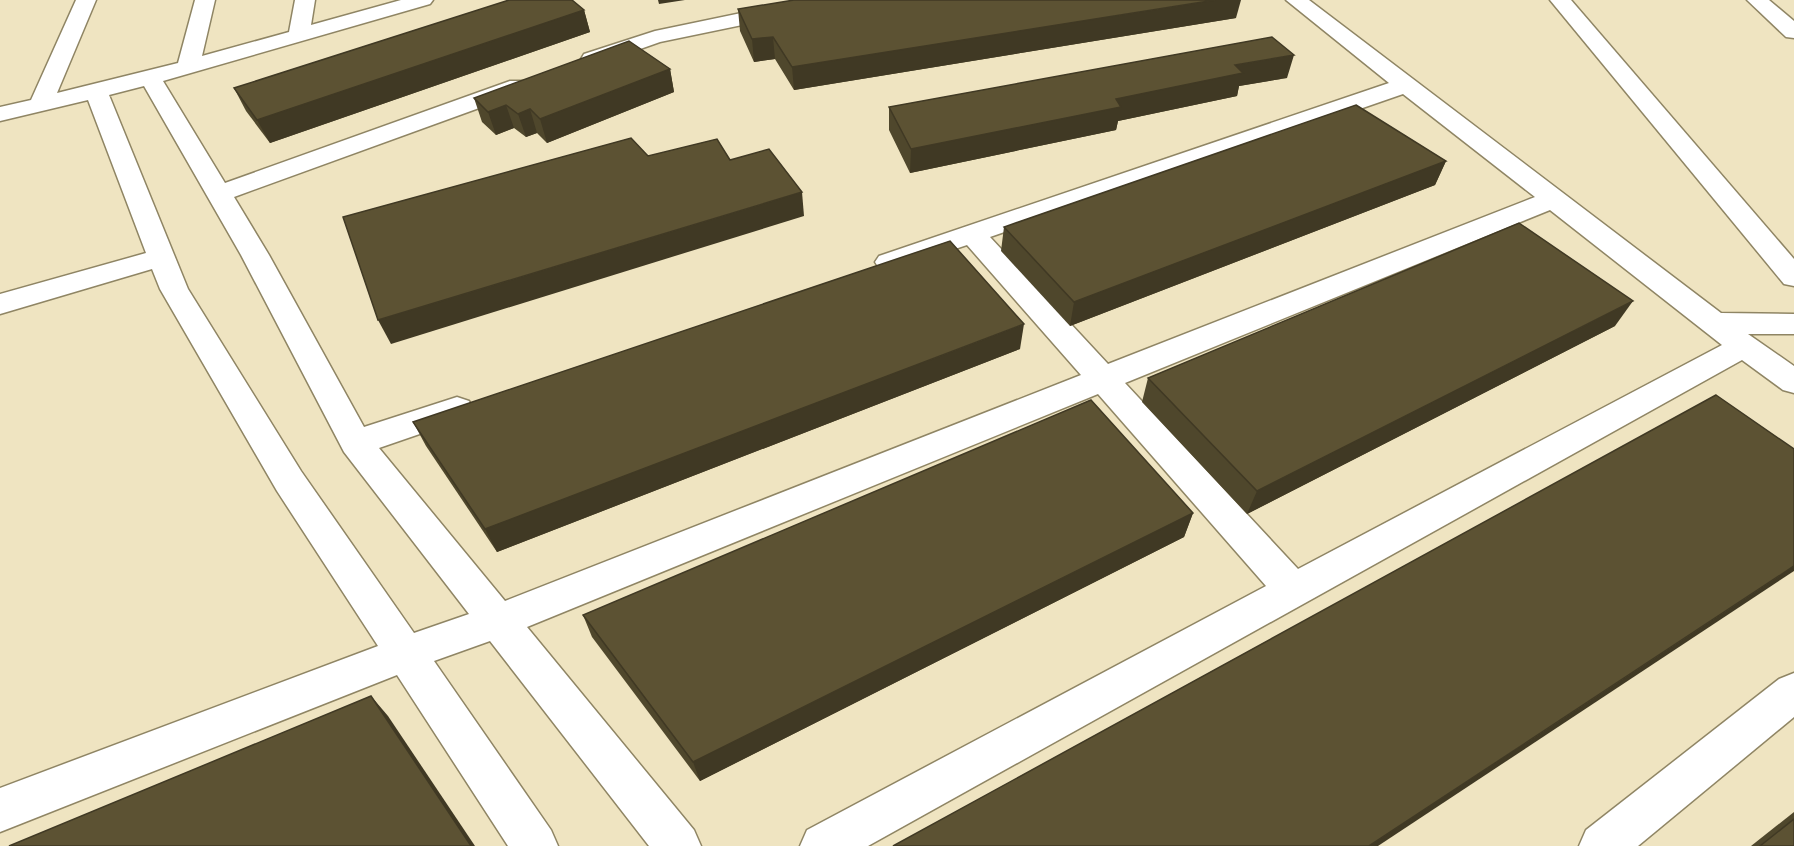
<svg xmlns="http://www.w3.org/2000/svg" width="1794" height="846" viewBox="0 0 1794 846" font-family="'Fira Sans Condensed',sans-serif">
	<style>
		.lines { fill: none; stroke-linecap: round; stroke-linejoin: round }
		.street-casing { stroke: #8f8564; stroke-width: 3 }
		.street { fill: #fff; fill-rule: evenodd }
		.wall { fill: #4f472c }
		.shaded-wall { fill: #403924 }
		.building { fill: #5c5233; stroke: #403924; stroke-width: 1.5 }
	</style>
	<rect width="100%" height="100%" fill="#efe4c1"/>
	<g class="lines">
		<!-- street casing -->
		<g class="street-casing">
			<g id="street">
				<path d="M76,0h20l-39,93 121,-30 17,-63h20l-13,56 87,-24 6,-32h20l-4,25 90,-25h32l-3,4 -267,77 62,102 285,-102h16l3,5 -3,5 -292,106 35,58 95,172 93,-30 12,4 4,8 -4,8 -90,31 126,153 576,-226 -114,-130 -78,26 -10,-3 -4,-6 4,-6 510,-173 -103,-83h23l412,313 73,1v20h-46l46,32v27l-11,-3 -41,-30 -874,486h-68l7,-16 459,-244 -168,-192 -571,233 167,203 7,16h-52l-159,-205 -56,20 117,169 7,16h-50l-111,-171 -397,157v-44l378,-142 -101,-155 -117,-202 -8,-20 -152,45v-20l146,-41 -58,-153 -88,21v-14l31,-7zM144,86l97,169 103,197 125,162 -55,19 -113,-162 -113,-182 -79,-194zM1403,94l132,103 -427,167 -118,-127zM1550,210l172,135 -424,224 -173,-186z"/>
				<path d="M804,0h40l-3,4 -7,2 -174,36 -68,24 -8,-2 -3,-5 3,-5 71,-23z"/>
				<path d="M1550,0h21l223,259v27l-10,-2z"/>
				<path d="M1747,0h22l25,21v17l-8,-1z"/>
				<path d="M1794,673v44l-156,129h-59l7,-16 193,-151z"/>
			</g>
		</g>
		<!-- street -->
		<use href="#street" class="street"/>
	</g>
	<!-- wall -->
	<g class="wall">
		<path d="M738,9l498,9 -442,72 -19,-31 -21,3 -14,-31z"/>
		<path d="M584,10l6,22 -320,111 -24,-32 -12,-23z"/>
		<path d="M670,69l4,23 -127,51 -10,-10 -11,4 -12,-9 -18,7 -14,-13 -8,-24z"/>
		<path d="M1287,78l-48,8 -2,10 -119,25 -2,9 -206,43 -21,-43v-23z"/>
		<path d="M1446,161l-11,24 -365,141 -69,-75 3,-24z"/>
		<path d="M1615,326l-368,188 -105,-112 6,-24z"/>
		<path d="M1020,349l-523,203 -71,-106 -13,-24z"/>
		<path d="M1193,513l-9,24 -484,244 -108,-144 -9,-22z"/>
		<path d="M1794,812v34h-43z"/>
	</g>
	<!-- shaded-wall -->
	<g class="shaded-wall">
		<path d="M658,0h27l-26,4z"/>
		<path d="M1215,0h26l-5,18 -442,72 -2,-23z"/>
		<path d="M584,10l6,22 -320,111 -13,-23z"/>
		<path d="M773,37l2,22 -21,3 -2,-23z"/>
		<path d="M1294,55l-7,23 -48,8 -2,10 -119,25 -2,9 -206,43 1,-24 205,-50 119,-34z"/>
		<path d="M670,69l4,23 -127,51 -7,-24z"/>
		<path d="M506,105l8,23 -18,7 -8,-23z"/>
		<path d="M530,109l7,24 -11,4 -8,-23z"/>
		<path d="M1446,161l-11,24 -365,141 4,-24z"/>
		<path d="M802,192l2,24 -413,128 -13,-24z"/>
		<path d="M1633,301l-18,25 -368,188 10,-23z"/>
		<path d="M1024,324l-4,25 -523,203 -12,-23z"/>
		<path d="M1193,513l-9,24 -484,244 -7,-19z"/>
		<path d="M1794,566v5l-416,275h-9z"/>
		<path d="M371,696l17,20 87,130h-4z"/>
	</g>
	<!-- building -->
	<g class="building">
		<path d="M509,0h63l12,10 -327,110 -23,-32z"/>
		<path d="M794,0h421l-423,67 -19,-30 -21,2 -14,-30z"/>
		<path d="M1272,37l22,18 -59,10 8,8 -127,26 5,8 -210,42 -22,-42z"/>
		<path d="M629,41l41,28 -130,50 -10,-10 -12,5 -12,-9 -18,7 -14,-14z"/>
		<path d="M1356,105l90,56 -372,141 -70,-75z"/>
		<path d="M631,138l17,18 69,-17 13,21 39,-11 33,43 -424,128 -35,-103z"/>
		<path d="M1519,223l114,78 -376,190 -109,-113z"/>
		<path d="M950,241l74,83 -539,205 -72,-107z"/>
		<path d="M1716,395l78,54v117l-425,280h-476z"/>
		<path d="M1091,400l102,113 -500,249 -110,-147z"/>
		<path d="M371,696l100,150h-462z"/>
		<path d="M1794,819v27h-34z"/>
	</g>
</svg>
